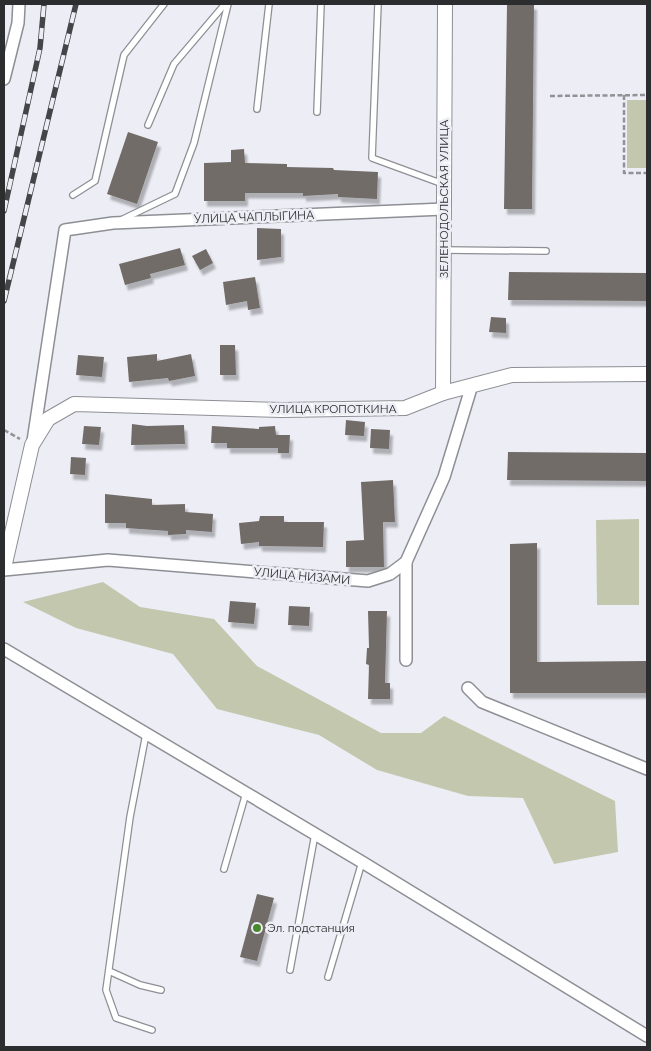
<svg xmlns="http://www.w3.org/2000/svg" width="651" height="1051" viewBox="0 0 651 1051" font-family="Raleway,sans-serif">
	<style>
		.green { fill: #c2c7ad }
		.building { fill: #726c69; filter: url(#shadow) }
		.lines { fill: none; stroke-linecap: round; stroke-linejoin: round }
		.service-casing { stroke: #8e8f95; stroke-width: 8 }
		.minor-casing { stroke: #8e8f95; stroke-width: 14 }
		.tertiary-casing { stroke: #8e8f95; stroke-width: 16 }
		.path { stroke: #919296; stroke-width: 2.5; stroke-dasharray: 5 2.5; stroke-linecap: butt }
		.service { stroke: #fff; stroke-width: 5.5 }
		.minor { stroke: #fff; stroke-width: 11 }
		.tertiary { stroke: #fff; stroke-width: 14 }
		.rail-casing { stroke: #444548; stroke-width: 5.5 }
		.rail { stroke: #edeef5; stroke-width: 4; stroke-dasharray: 11; stroke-linecap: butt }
		.poi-dot { fill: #48892c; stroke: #edeef5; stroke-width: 2 }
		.labels { text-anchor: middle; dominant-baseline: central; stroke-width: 5; stroke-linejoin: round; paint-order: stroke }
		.street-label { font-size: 12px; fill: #2c2d2f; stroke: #edeef5 }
		.poi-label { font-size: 12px; fill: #2c2d2f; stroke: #edeef5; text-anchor: start }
	</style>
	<defs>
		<filter id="shadow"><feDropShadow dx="3" dy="5.5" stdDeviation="1" flood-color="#0004"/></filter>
	</defs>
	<rect width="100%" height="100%" fill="#edeef5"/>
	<!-- green -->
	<g class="green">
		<rect x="627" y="100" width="20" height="68"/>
		<path d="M639,519v86h-42l-1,-85z"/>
		<path d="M103,582l37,25 74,12 43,47 124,67h40l23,-17 171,85 3,51 -64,12 -31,-66 -55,-2 -91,-26 -58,-35 -102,-26 -44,-55 -97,-26 -53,-26z"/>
	</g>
	<!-- building -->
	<g class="building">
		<path d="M507,4h27l-2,205h-28z"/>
		<path d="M128,132l30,10 -21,62 -30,-10z"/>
		<path d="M244,149l1,14 42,1v3l46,1 1,2 44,2 -1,27 -39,-2v-3l-35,2v-3h-58v8h-41v-38l27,-1v-12z"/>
		<path d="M257,228l24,1v28l-24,3z"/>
		<path d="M180,248l5,17 -35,9 1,4 -26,7 -6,-21z"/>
		<path d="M206,249l7,14 -13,7 -8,-14z"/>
		<path d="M509,272l138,1v28l-139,-1z"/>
		<path d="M255,277l5,31 -12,2 -1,-9 -21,4 -3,-23z"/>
		<path d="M491,317l15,1v15l-17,-1z"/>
		<path d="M220,345h15l1,30h-16z"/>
		<path d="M157,354v7l34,-7 4,22 -26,5 -1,-3 -39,4 -2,-25z"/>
		<path d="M78,355l26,2 -2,20 -26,-2z"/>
		<path d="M346,420l19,2 -1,14 -19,-1z"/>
		<path d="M132,424l15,2 37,-1 1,19 -54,1z"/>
		<path d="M84,426l17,1 -2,18 -17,-1z"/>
		<path d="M212,426l47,3v-2l16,-1 1,9h14l-1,18h-11v-5h-51v-5h-16z"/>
		<path d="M371,429l19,1 -1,19 -19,-1z"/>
		<path d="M508,452l139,1v28l-140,-1z"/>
		<path d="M71,457l15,1 -1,17 -15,-1z"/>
		<path d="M393,480l2,42h-12l1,45h-38v-26l18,-1 -3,-58z"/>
		<path d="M105,494l47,5v6l33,-1v8l28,2 -1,18 -26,-2v4l-18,1v-4l-42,-3v-5h-21z"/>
		<path d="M260,516h24v6h40l-1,25 -64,-1v-4l-18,2 -2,-21 20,-2z"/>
		<path d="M537,543v119l110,-1v32h-137v-149z"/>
		<path d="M230,601l26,2 -2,21 -26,-2z"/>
		<path d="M289,606l21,1 -1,19 -21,-1z"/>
		<path d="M368,611h19l-2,72h5v16h-22l1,-34 -3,-1 1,-16h2z"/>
		<path d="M257,894l17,4 -17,63 -17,-4z"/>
	</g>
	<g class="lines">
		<!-- service casing -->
		<g class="service-casing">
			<g id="service">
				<path d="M378,4l-6,154 71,26"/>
				<path d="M257,109l12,-105"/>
				<path d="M317,112l4,-108"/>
				<path d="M148,125l26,-61 51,-60"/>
				<path d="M73,195l22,-14 29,-126 40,-51"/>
				<path d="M121,220l54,-26 19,-51 34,-139"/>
				<path d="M445,250l101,1"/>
				<path d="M146,734l-16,83 -24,173 10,28 36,12"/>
				<path d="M224,869l22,-76"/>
				<path d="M290,970l25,-136"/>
				<path d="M109,971l31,14 21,5"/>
				<path d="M328,977l34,-115"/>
			</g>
		</g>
		<!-- minor casing -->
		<g class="minor-casing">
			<g id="minor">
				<path d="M4,79l14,-56 1,-19"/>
				<path d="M33,441l32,-211 48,-7 331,-14"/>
				<path d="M406,562v98"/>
				<path d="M4,570l104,-10 260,21 22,-7 16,-12 38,-85 28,-92"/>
				<path d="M4,649l358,213 285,174"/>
				<path d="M468,688l14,14 165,67"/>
			</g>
		</g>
		<!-- tertiary casing -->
		<g class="tertiary-casing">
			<g id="tertiary">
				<path d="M443,393l2,-389"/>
				<path d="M4,568l28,-123 16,-26 26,-15 208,6 123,-2 38,-15 69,-18 135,-1"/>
			</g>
		</g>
		<!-- path -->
		<g class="path">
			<path d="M624,95v78h23"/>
			<path d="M550,96l97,-1"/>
			<path d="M4,430l16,9"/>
		</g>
		<!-- service -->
		<use href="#service" class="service"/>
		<!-- minor -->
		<use href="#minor" class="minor"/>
		<!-- tertiary -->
		<use href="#tertiary" class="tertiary"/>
		<!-- rail casing -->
		<g class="rail-casing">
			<g id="rail">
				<path d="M4,211l36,-163 4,-44"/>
				<path d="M4,301l72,-297"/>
			</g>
		</g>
		<!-- rail -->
		<use href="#rail" class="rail"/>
	</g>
	<!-- markers -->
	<circle class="poi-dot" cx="257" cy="928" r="5"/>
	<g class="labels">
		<!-- street labels -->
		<g class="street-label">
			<text transform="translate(444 199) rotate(-90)">ЗЕЛЕНОДОЛЬСКАЯ УЛИЦА</text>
			<text transform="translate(254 217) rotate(-2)">УЛИЦА ЧАПЛЫГИНА</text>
			<text x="333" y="409">УЛИЦА КРОПОТКИНА</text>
			<text transform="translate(302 576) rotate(5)">УЛИЦА НИЗАМИ</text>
		</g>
		<!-- poi labels -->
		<g class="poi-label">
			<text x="267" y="928">Эл. подстанция</text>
		</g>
	</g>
	<!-- border -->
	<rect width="651" height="1051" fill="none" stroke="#2c2d2f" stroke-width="10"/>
</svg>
